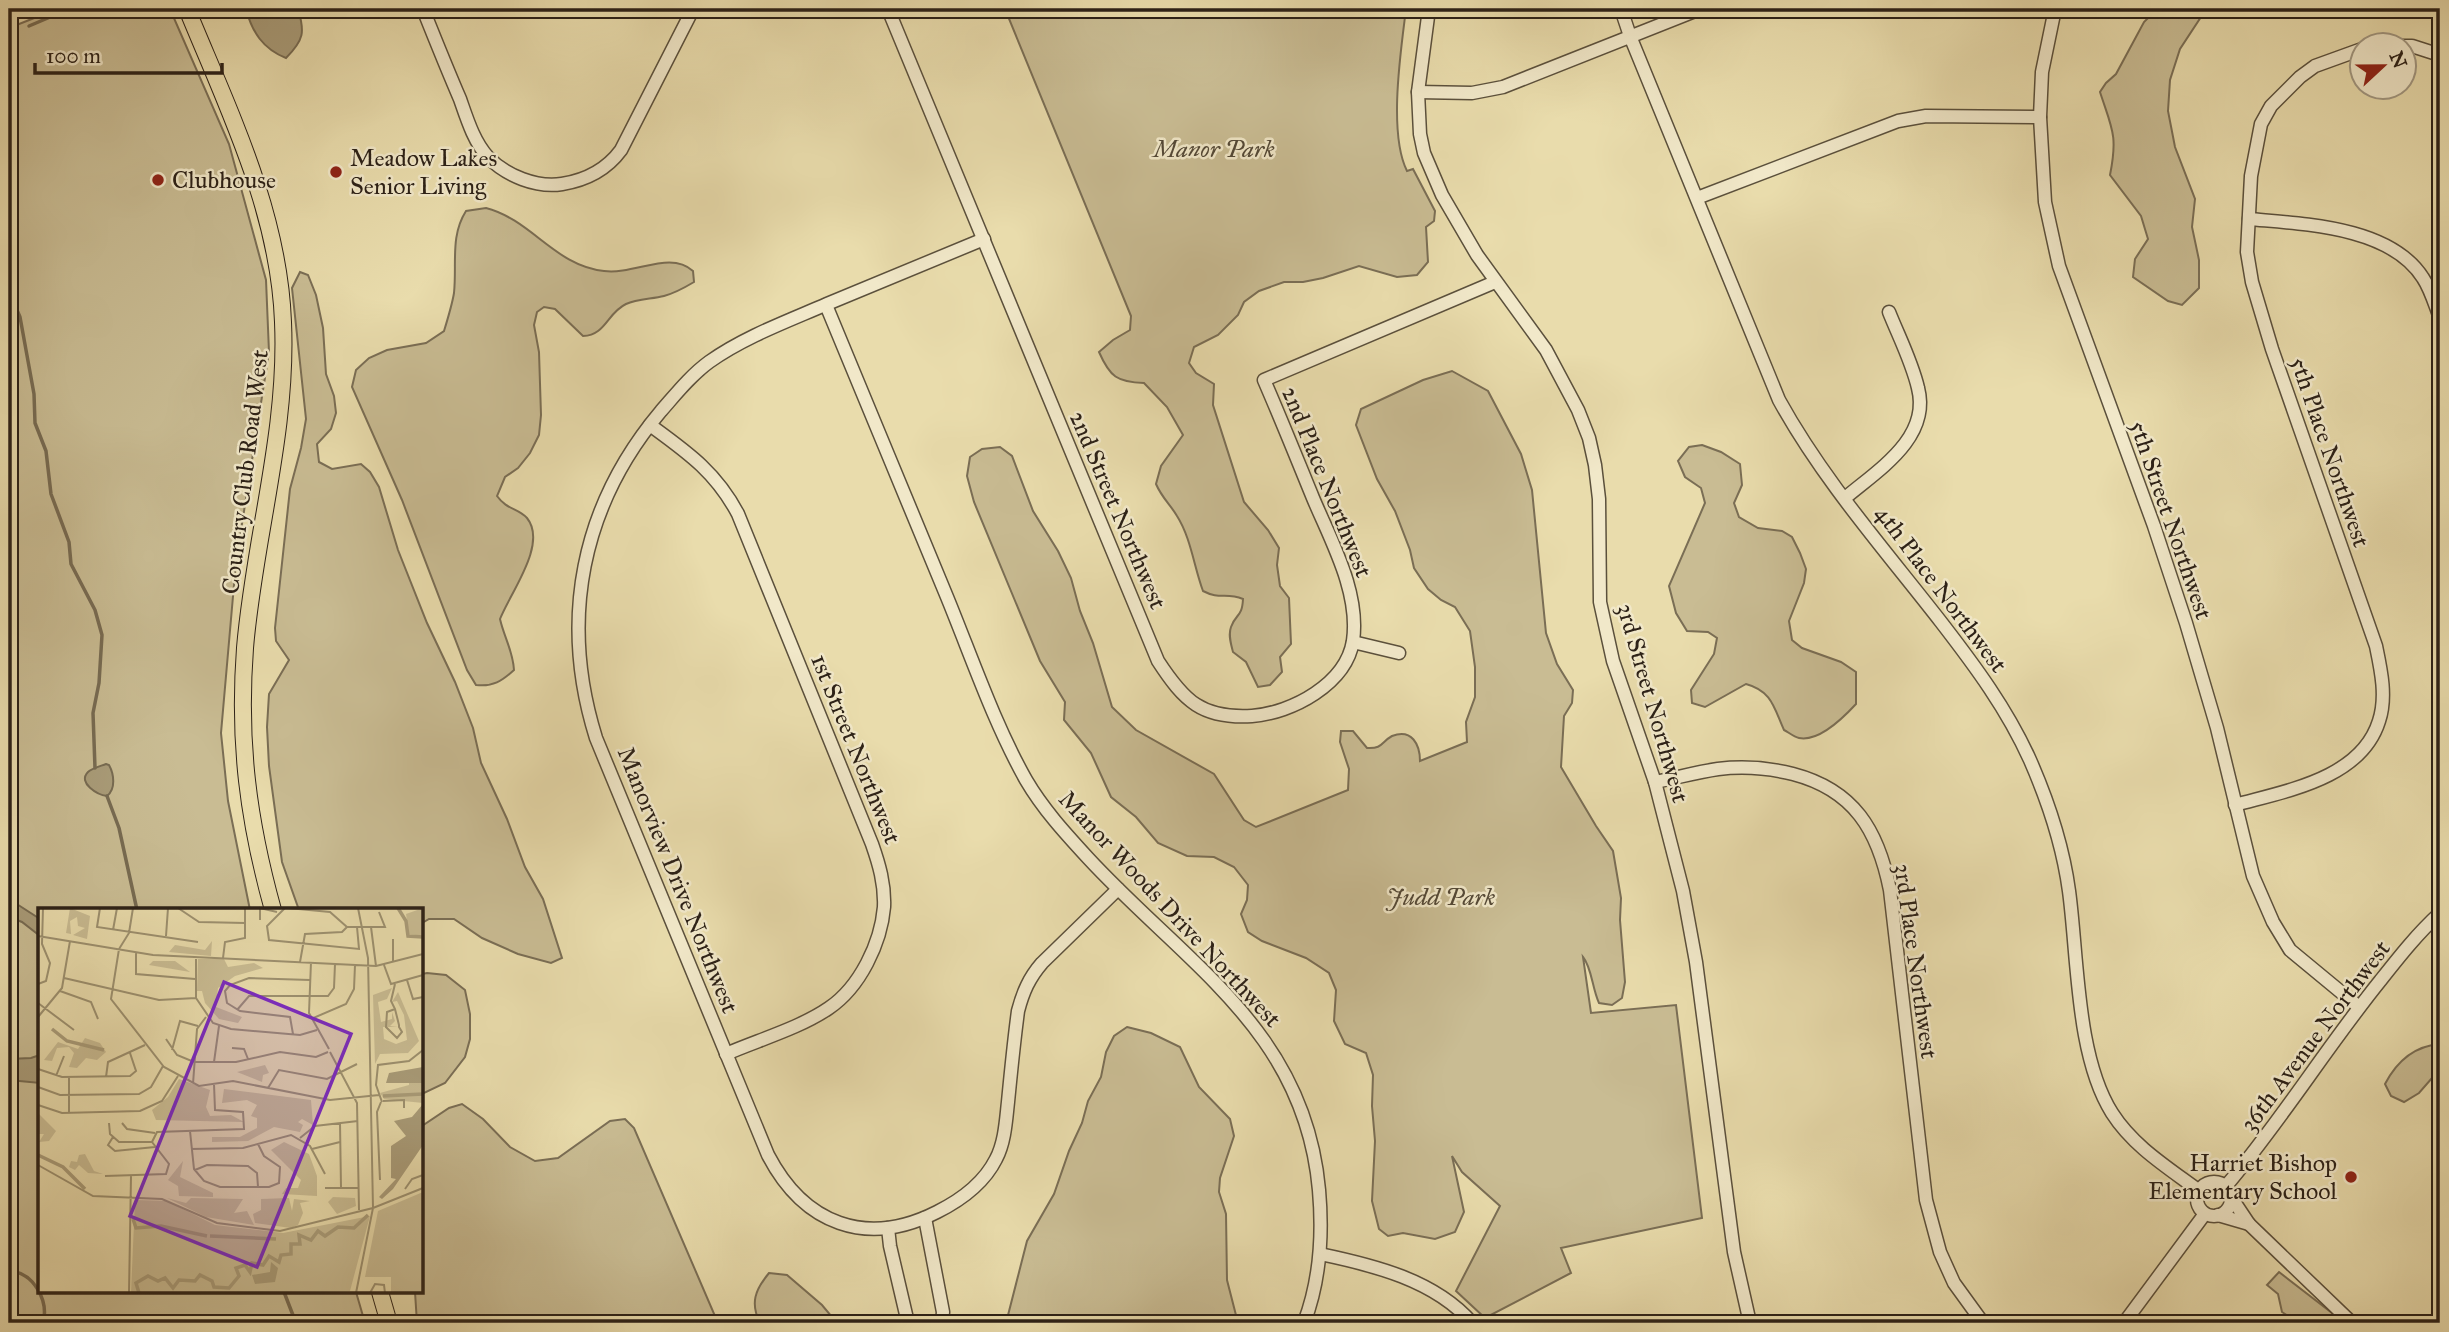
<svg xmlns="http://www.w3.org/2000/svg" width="2449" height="1332" viewBox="0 0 2449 1332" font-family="'IM FELL Great Primer',serif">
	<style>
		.green { fill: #c9bc93; stroke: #7a6e55; stroke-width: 2 }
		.water { fill: #a99c79; stroke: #776b52; stroke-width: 2 }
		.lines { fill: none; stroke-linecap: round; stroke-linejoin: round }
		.stream { stroke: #776b52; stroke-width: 3.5 }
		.minor-casing { stroke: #5b503c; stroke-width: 15 }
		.major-casing { stroke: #2c2117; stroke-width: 18 }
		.minor { stroke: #f1e8c9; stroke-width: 12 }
		.major { stroke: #e9dcac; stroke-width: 16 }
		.poi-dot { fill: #8f2418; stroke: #f1e8c9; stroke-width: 2.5 }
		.labels { text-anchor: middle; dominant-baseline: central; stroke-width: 5; stroke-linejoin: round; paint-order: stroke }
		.park-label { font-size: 24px; font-style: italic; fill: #534836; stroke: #f1e8c9 }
		.poi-label { font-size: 24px; fill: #2c2117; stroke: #f1e8c9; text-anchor: start }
		.street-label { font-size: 24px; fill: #2c2117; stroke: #f1e8c9 }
		.inset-river { fill: none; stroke: #a99c79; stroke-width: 3.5 }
		.inset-road { fill: none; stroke: #9d9170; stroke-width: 2 }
		.view { fill: #7b2cbf; fill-opacity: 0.15; stroke: #7b2cbf; stroke-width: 3.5 }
		.inset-edge { fill: none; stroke: #2c2117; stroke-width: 3.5 }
	</style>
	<rect width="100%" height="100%" fill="#e9dcac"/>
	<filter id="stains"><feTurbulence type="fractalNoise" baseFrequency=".00286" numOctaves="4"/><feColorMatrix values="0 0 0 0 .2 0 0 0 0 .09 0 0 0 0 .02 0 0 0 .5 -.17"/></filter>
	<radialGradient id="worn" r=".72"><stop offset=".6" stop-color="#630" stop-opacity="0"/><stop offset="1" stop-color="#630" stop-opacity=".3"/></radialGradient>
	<!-- green -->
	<g class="green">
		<path d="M57,9h113l59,135 37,136 3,72 -33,210 -15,171 7,68 22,109h-210v382h316l9,31h-356v-1295z"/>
		<path d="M1005,9h401c-5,41 -18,124 1,162l6,-2 22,42 -1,10 -8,6 2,35 -11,13 -20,2 -38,-11 -36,12 -20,4h-19l-25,9 -15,11 -6,13 -20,20 -24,12 -5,16 7,10 18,11 -1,21 31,97 24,28 11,18 -2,17 3,21 9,12 2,46 -11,13 2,15 -12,13 -12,2 -12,-25 -13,-10c-2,-8 -5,-17 -2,-25 5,-14 11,-9 12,-28 -17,-7 -23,1 -40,-8 -9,-24 -12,-53 -26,-75 -7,-12 -15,-18 -21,-32l5,-18 22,-31 -16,-28 -23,-24c-27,-1 -34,-6 -45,-31l14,-12 17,-10 1,-14z"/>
		<path d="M2157,9h56l-12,8 -21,32 -10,31 -2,31 7,36 20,52 -3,28 7,33v28l-17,17 -14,-4 -35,-24 2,-18 13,-20 -7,-23 -31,-41c8,-40 2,-46 -10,-83l6,-9 10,-9 28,-52z"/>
		<path d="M486,208c46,12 69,58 118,63 31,4 66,-21 89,0l1,11c-10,6 -19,11 -30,14 -12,3 -27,3 -38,8 -19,9 -20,31 -43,32l-28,-27 -11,-2 -7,5 -3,13 5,27 2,63 -2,20 -9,18 -12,15 -13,9 -8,19c10,14 21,12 30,22 21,26 -17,75 -27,101 4,18 13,32 14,51 -12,11 -21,17 -38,15l-9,-15 -65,-170 -50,-113 4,-17 13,-12 18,-8 39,-7 18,-12c4,-13 8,-26 10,-38 3,-29 -4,-57 12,-82z"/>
		<path d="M300,272l8,3 8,20 7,33 3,46 8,22 2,17 -5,16 -14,15 2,18 13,7 29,-5 9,8 9,15 19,63 29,73 28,59 18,46 8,35 26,56 18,48 18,32 19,59 -11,5 -33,-9 -36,-16 -28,-19h-25l-7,4v-13h-123l-17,-48 -13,-96 -2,-39 2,-33 20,-34 -13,-19 -1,-13 15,-139 11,-41 5,-29 -14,-131z"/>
		<path d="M1452,371l36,20 33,63 11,36 14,143 11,31 16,26 -1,13 -8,13 -3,51 35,59 17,25 8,47 -1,22 5,62 -3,16 -10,7 -13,-2c-7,-15 -7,-35 -16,-46l8,56 85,-8 26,213 -141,30 10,25 -86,45 -29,-27 44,-85 -38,-34 -10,-16 12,56 -9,20 -20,7 -32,-6 -15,3 -9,-7 -7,-28 3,-60 -3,-35 1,-31 -7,-22 -21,-9 -11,-23 2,-31 -7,-17 -23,-15 -44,-17 -14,-9 -7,-18 6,-14 1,-15 -14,-18 -20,-10 -27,-1 -29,-13 -22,-26 -25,-20 -20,-44 -27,-33 1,-18 -25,-41 -66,-159 -7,-26 3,-19 12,-8 18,-2 12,9 21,55 25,40 13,27 9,33 13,32 19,64 24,23 78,44 30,46 12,7 92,-37 1,-21 -9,-27 1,-11h12l14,17c16,1 14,-6 25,-12 20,-8 28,9 28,25l47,-19 -1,-20 9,-25v-30l-5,-36 -15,-24 -14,-7 -13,-11 -14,-21 -4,-18 -15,-39 -18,-32 -21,-54 5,-16 62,-29z"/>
		<path d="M1702,445l19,7 19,12 2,21 -8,18 5,14 19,11 24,3 10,6 8,16 6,16 -2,14 -15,38 3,19 10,8 39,14 15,10v32c-12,13 -37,38 -57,34 -5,-1 -11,-6 -15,-8 -10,-22 -12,-39 -38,-46l-41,23 -13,-4 -1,-13 23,-36 3,-16 -9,-6 -21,-1 -11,-18 -7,-27 36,-83 -4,-15 -16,-11 -7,-16 11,-14z"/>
		<path d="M427,973l19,2 19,15 5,24v25l-5,18 -20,26 -23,11v-120z"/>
		<path d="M1127,1027l24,6 29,14 19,40 31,32 4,17 -14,42 -1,14 7,22 1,66 11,43h-232l21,-82 27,-47 15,-43 13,-28 6,-22 13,-24 5,-25 8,-16z"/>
		<path d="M2440,1044v33l-8,1 -13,15 -15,9 -13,-6 -6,-12c12,-23 29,-38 55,-40z"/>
		<path d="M462,1104l21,15 27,28 25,14 23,-3 52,-37 15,-2 9,9 84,195h-301l-2,-31h7v-166l27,-18z"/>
		<path d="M2279,1272l66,51h-46l-17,-11 -4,-18 -11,-9z"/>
		<path d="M769,1273l18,2 35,30 15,18h-77c-10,-20 -5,-33 9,-50z"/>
	</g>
	<!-- water -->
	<g class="water">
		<path d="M246,9h52c7,23 6,31 -12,49 -23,-9 -34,-26 -40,-49z"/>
		<path d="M106,764l3,1c5,9 7,24 -2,31 -9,-1 -30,-13 -19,-24 4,-4 13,-6 18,-8z"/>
		<path d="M9,899l31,20v17l-18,-14 -13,-5z"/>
		<path d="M40,1055v28l-31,-3v-21l22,-1z"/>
	</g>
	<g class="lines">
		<!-- stream -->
		<g class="stream">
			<path d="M29,26l40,-17"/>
			<path d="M9,292l11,25 14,77 1,29 11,28 5,43 18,48 2,22 24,46 7,25 -3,48 -6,30 2,55"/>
			<path d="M107,796l12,32 18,82"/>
			<path d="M9,1271c25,1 40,30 34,52"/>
			<path d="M284,1292l12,31"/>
			<path d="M263,1319l4,4"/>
		</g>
		<!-- minor casing -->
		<g class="minor-casing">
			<g id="minor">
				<path d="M423,9c12,30 24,60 37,90 7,20 14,43 28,58 18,19 49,31 74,27 25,-4 45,-15 59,-34l72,-141"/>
				<path d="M888,9l270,652c26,40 44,58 94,55 40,-3 94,-32 101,-75 7,-49 -22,-100 -40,-143 -16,-39 -32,-79 -49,-118l231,-98"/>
				<path d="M1429,9l-11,83 2,42 4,19 18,42 35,60 69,95 32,60 11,28 6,27 4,34 1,103 13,59 42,121 28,109 13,71 38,290 16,71"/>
				<path d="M1621,9l9,27 149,364c44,80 106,150 162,222 34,44 66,87 89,138 18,41 33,86 39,131 9,66 7,165 43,222 21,33 55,54 86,77"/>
				<path d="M2055,9l-13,63 -2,45 5,85 14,64 95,260 32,97 31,105 36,148 20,46 17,28 69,57"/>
				<path d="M2373,46h39l28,9"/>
				<path d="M1418,92l54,1 31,-6 197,-78"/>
				<path d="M1697,198l201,-77 28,-5 114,1"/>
				<path d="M2249,219c54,5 141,7 174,59 8,12 12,27 17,40"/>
				<path d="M984,239c-53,22 -105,44 -157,65 -39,17 -83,33 -118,58 -19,14 -33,32 -48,49 -80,95 -102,209 -65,327l172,417c36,69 98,93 169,57 24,-12 47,-29 59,-53 9,-17 10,-39 12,-57 3,-31 6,-61 10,-91 5,-19 11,-33 24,-48l76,-74"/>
				<path d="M826,305c40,97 81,195 121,292 25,61 47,126 79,183 17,29 39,53 62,78 99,107 217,173 231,332 4,45 1,91 -15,133"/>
				<path d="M650,425c37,27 66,47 88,89l134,330c7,20 13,40 12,63 -3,36 -24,80 -55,101 -29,20 -71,32 -103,46"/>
				<path d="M1845,498c33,-28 86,-60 73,-110 -6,-26 -19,-51 -29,-76"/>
				<path d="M1353,642l46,11"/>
				<path d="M1655,782c21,-4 42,-10 63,-13 25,-3 51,-1 75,5 61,16 85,56 97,116l36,310 14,52 14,31 29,40"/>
				<path d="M2235,805c50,-14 126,-26 144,-84 8,-24 2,-51 -3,-75l-104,-297 -20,-67 -5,-30 4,-76 10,-52 10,-18 29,-29 15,-11 47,-17"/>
				<circle cx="2214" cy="1199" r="17"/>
				<path d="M2226,1186c55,-65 100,-138 154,-205 19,-24 37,-47 60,-68"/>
				<path d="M2218,1215l31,9 -18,-27"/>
				<path d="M925,1218l18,94 -1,11"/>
				<path d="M2249,1224l103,99"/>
				<path d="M888,1228l2,18 18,77"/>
				<path d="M1320,1254c53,11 115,26 152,69"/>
				<path d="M2124,1323l80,-108"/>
			</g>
		</g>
		<!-- major casing -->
		<g class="major-casing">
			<g id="major">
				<path d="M187,9c41,100 92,202 96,313 5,110 -29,217 -38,326 -7,94 3,172 28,262"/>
				<path d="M380,1292l9,31"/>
			</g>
		</g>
		<!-- minor -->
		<use href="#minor" class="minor"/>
		<!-- major -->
		<use href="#major" class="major"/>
	</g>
	<!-- markers -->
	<g class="poi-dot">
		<circle cx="336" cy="172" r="7"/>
		<circle cx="158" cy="180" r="7"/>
		<circle cx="2351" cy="1177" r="7"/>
	</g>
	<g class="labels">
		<!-- park labels -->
		<g class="park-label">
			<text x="1214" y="149">Manor Park</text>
			<text x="1441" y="897">Judd Park</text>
		</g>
		<!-- poi labels -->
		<g class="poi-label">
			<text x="350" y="158">Meadow Lakes<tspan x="350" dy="28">Senior Living</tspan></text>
			<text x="172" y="180">Clubhouse</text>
			<text x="2337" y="1163" text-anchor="end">Harriet Bishop<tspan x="2337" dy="28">Elementary School</tspan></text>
		</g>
		<!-- street labels -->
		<g class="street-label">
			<text transform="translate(2330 452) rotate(71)">5th Place Northwest</text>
			<text transform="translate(245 472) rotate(-83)">Country Club Road West</text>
			<text transform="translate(1327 482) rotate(68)">2nd Place Northwest</text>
			<text transform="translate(1118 510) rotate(67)">2nd Street Northwest</text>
			<text transform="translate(2171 520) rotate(71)">5th Street Northwest</text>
			<text transform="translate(1941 589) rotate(53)">4th Place Northwest</text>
			<text transform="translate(1653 703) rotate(74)">3rd Street Northwest</text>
			<text transform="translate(856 749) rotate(68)">1st Street Northwest</text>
			<text transform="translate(678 880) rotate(68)">Manorview Drive Northwest</text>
			<text transform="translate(1170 909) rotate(47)">Manor Woods Drive Northwest</text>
			<text transform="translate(1916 961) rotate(82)">3rd Place Northwest</text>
			<text transform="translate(2315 1036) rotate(-53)">36th Avenue Northwest</text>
		</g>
	</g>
	<!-- overview -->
	<g transform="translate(38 908)">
		<rect width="385" height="385" fill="#e9dcac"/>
		<path d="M32,0l20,8 -3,23 -14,-4 12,-7 -7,-2 -1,-9 -7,4 1,13 -5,-1zM385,0v28l-14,-2 -3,-20zM174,33l-1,15 -42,-4 6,-7 30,5zM160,51h26l4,8 26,-4 9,5 -28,8 -17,12 -2,19 26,10 -4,6 -19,-4 -14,-16 -3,-12h-5zM115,53h22l15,11 -41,-7zM354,80l-5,11 -9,3 3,20 11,-3v-7l3,9 -5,5 8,1h-15l1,12 12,5 11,-4 -3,-25 -7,-14 -5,1 6,-10 21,49 -11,12 -28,1 -5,10 -2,-69zM47,130l15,5 6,9 -9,8 -11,-2 -9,10 -8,-1 5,-14 -5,-6 -12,1 -5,13 -8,-1 14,-18 20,7zM227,157l4,8 -6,2 -1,7 -25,-10zM371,169h14v26l-39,-4 -4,-6 29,-8zM141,171l31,11 -4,17 4,9 21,-1 13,7 -88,-2 -4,-10 16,-13zM186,181l87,11 2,25 -11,-6 -4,3 5,3 -3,7 -26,-5 -26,14 -36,1v-5h28l17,-9v-10l-6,-2 6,-11 -10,-5 -25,3zM0,205l18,18 -7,10 -10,1 5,-8h-6zM246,234l25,12 8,22v20l-35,-2 4,-6h12l3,-8 -30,-30zM47,246l9,17 9,3 -15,-1 -9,-8 -4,5 -6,-3 2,-6 6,1 2,-7zM145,253l-3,16 33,16v4l-34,-1 -1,-10 -10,-6zM385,284v101h-32v-16h-26l13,-66zM295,289l22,1 1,8 -19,8 -9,-12zM129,290l19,5 5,-5 52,1 -9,14 13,-2 7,14 -48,-8zM251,290l3,13 2,-12 16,2 -10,2 3,10 -5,12 -7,3 -36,-5 -2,-9 8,-4v-11zM97,292l32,1 48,24 68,8 87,-17 -20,75 -219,2z" fill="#c9bc93"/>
		<path d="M385,159v16h-37l3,-10zM385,196v41l-30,44 -11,10 -3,-2 17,-18 -5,-1v-32l15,-10 -12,-15 18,-4zM233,354l7,6 -3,14 -20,2 -3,-9 18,-3z" fill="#a99c79"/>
		<path class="inset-river" d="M360,0l8,13 2,15 15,1M14,121l15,12 37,9M345,188l40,-2M0,247l25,12 22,22M95,311l3,9 25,-2 46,10M172,328l66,3M101,385l-3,-10 12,-7 10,5 7,-3 8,10 6,-8 16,1 5,-6 12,6 2,6 15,1 10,-12 -3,-8 9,-3 5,7 2,-9 11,2 6,-9 10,6 2,-7 10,-1v-10h9l-1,-9 12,5 7,-9 7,5 13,-9 16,1 14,-13"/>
		<path class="inset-road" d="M62,0l-3,19 101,15M95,0l-4,25 -10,16 -8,50 53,68 35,19 34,-5 97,19 49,-5M140,0l21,14 46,1M247,0l-18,18 2,14 90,9 -2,-22M250,0l42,4 17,15h38l-6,-15M222,12v-12l17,4M333,19l5,39M75,22l4,-22M0,28l115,19 223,11 47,-12M128,28l2,-28M355,31v23M98,45v21l59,5M158,49v41l17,25 18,6 69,6 17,-5M185,50l2,-16 20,-4v-30M262,54l5,-28 37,-2 5,-5M273,54l-2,51 20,36M346,57l7,19 32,-9M26,70l95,22 37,-2M369,72l6,19 10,-2M0,76l8,-3 4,-18 -8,-19 1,-36M22,83l31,11 7,17M0,95l36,27M357,101l-8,3 -1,15 11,11 5,-6 -3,-5v-2l-4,-16 -4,-8 4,-17M199,102l12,-14h79l6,-8 1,-24M0,109l24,-29 8,-47M273,111l35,-15 8,-15 1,-24M255,126l-3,-17 -50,-6 -13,-8 -2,-12 5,-6 19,-7 61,2M128,131l11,16 17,7h42l44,-10 36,5 12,-5M194,140l12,1 4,10M134,142l8,-29 18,5M292,144l27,51 2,107M176,154l5,-36M0,161l24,8 68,-1 6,-5 -6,-18M18,168l8,-20M31,169v36M68,169l2,-15 37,-17M155,176l4,-55 9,-12M0,179l22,8 79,-1 12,-7 12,-21M230,180l11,-18 48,9 30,-15M345,193l21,-1v8M344,194l-6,-17 2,-20 31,-4 14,-11M0,197l24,8 78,-2 22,-10 16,-25M71,215l1,11 9,8h33M84,215l5,6 28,4M302,215l1,65M152,223l4,38 10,12 16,6h49l10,-4 1,-16 -16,-11 -6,-12M75,229l-5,8 7,6 40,-4M262,230l15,-12 43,-5M153,241l52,-1 48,-13 19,11 15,28M274,241l28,-7M0,257l55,31 69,3 55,24 63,8 93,-23 50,-20M157,262l12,-5 41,1 9,7 1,14M67,268l61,-2 3,-10 -17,-22 5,-10 87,-3 -1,-17 -28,-2 -1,-26M342,272l-3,-68 4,-10M287,280h34M367,281l7,-10 11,-4M91,385l2,-117M318,385l17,-85 -5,-250 -10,-50M332,385l5,-9 9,1 1,8"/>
		<path class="view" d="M186,74l127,52 -94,233 -127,-51z"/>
		<rect width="385" height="385" class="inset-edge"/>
	</g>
	<!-- margin -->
	<rect width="2449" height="1332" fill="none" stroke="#e9dcac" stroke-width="35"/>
	<rect x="10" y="10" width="2428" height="1311" fill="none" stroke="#2c2117" stroke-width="3.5"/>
	<rect x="18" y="18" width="2414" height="1297" fill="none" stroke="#2c2117" stroke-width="2"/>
	<!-- north arrow -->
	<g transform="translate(2383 66) rotate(68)"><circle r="33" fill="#f1e8c9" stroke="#a29882" stroke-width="2"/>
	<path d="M0-5L12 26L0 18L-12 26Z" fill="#8f2418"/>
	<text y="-10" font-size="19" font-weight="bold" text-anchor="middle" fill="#2c2117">N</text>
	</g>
	<!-- scale -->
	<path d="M35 63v10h187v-10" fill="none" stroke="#2c2117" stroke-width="3.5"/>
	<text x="46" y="63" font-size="21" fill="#2c2117" stroke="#f1e8c9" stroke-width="5" paint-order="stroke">100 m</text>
	<rect width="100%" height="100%" filter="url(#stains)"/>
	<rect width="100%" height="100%" fill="url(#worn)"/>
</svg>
